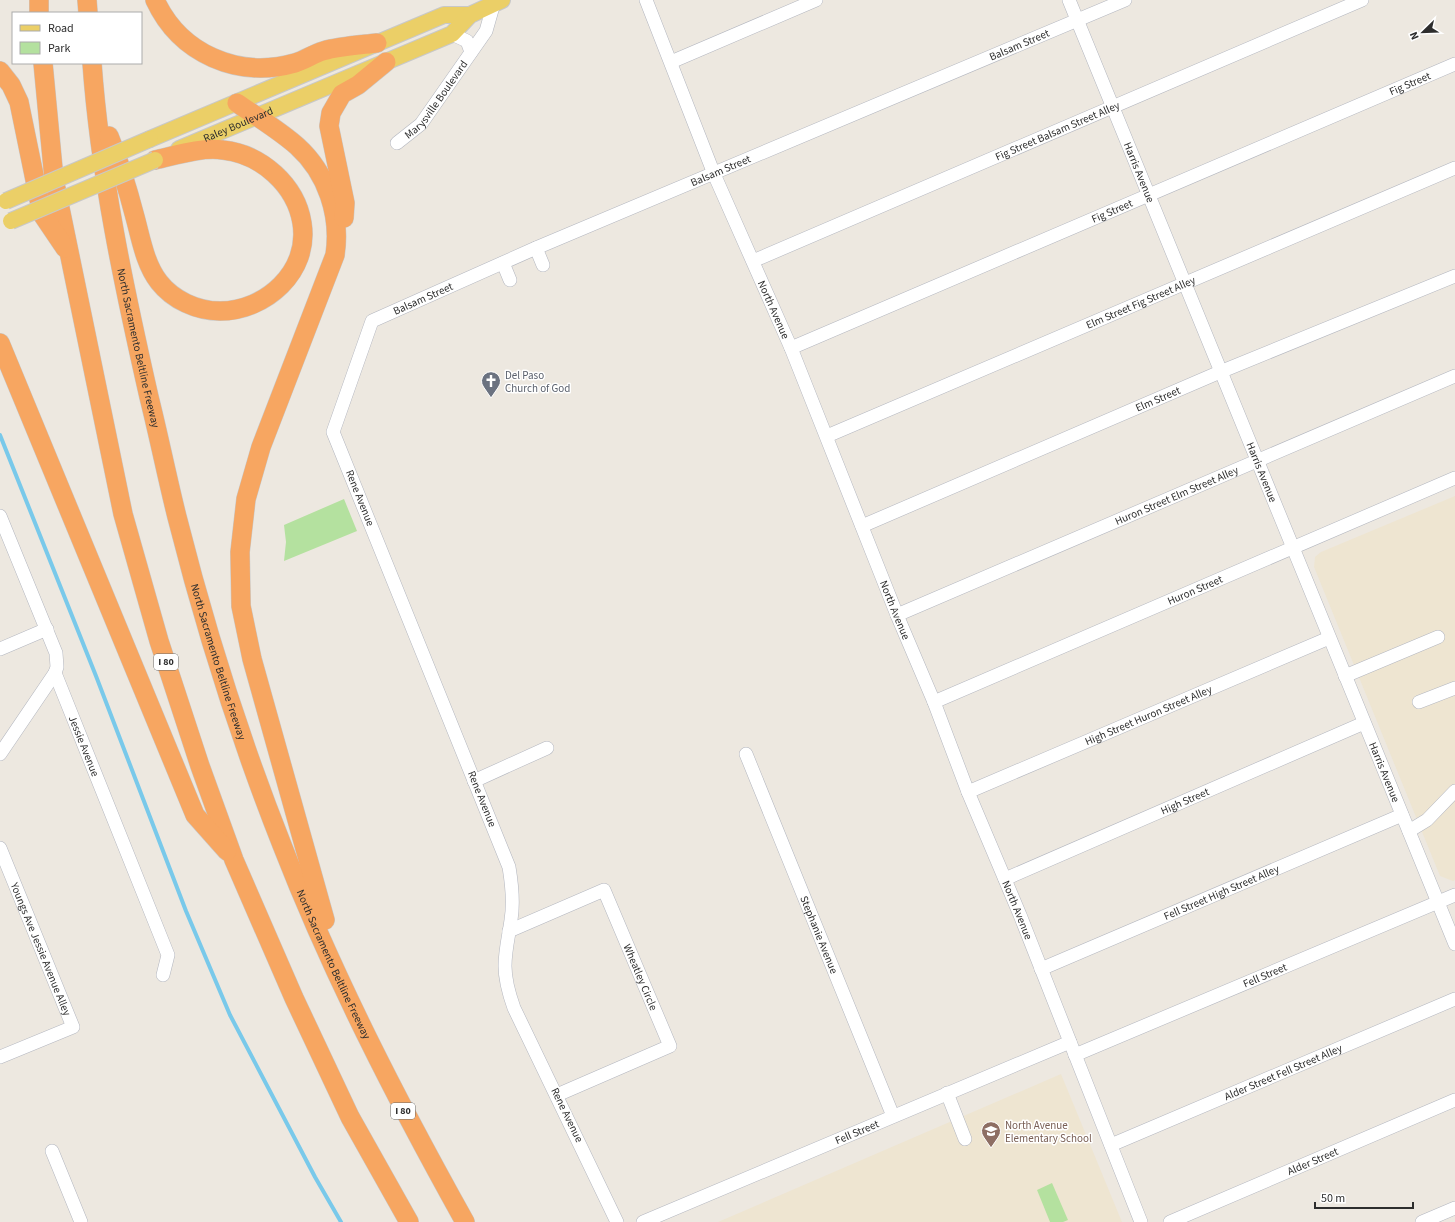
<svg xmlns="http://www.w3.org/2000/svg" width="1455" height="1222" viewBox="0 0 1455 1222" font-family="'Source Sans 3',sans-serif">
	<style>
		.education { fill: #eee5d1 }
		.green { fill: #b4e19f }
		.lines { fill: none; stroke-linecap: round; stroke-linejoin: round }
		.stream { stroke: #79c9ea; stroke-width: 4 }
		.minor-casing { stroke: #b3b6bf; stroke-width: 14 }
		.major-casing { stroke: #c8c8c8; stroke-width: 18 }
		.highway-casing { stroke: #c8c8c8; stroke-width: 20 }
		.minor { stroke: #fff; stroke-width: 13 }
		.major { stroke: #ebcf67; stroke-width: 16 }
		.highway { stroke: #f7a661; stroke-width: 19 }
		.major-bridge-casing { stroke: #c8c8c8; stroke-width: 18; stroke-linecap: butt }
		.major-bridge { stroke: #ebcf67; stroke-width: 16 }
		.labels { text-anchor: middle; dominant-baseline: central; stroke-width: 3; stroke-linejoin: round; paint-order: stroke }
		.shield { fill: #fff; stroke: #6c6c6c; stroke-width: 1 }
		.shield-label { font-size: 10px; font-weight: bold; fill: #2d2d2d }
		.street-label { font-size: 11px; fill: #2d2d2d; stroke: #fff }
		.worship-label { font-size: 11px; fill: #5b616d; stroke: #fff; text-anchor: start }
		.education-label { font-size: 11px; fill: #785e54; stroke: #fff; text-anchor: start }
	</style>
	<rect width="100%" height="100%" fill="#ede8e0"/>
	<!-- education -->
	<g class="education">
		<path d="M1455,496v384l-2,1 -13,-5 -126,-309 1,-10 6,-5z"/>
		<path d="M1061,1074l61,148h-404l271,-117z"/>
	</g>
	<!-- green -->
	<g class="green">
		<path d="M344,499l13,32 -73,30 2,-19 -2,-17z"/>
		<path d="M1052,1183l16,37 -5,2h-13l-13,-32z"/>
	</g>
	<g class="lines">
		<!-- stream -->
		<path class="stream" d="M0,435l96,241 90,235 44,104 85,162 26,45"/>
		<!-- minor casing -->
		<g class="minor-casing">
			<g id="minor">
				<path id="s1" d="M646,0l68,174 77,174 106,267 37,87 34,90 52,123 121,307"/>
				<path id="s2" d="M1069,0l386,944"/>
				<path d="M452,34l15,7 4,11"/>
				<path d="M671,62l145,-62"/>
				<path id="s3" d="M397,143l24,-19 65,-93 8,-28 -2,-3"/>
				<path d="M536,248l7,17"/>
				<path id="s4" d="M753,261l609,-261"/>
				<path d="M503,263l7,17"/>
				<path id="s5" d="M791,348l664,-284"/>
				<path id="s6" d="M827,436l628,-268"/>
				<path id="s7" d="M0,516l56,137 1,14 -2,6 113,282 -5,20"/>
				<path id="s8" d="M862,526l358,-154 235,-96"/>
				<path id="s9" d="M897,615l558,-239"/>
				<path d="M0,649l47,-20"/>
				<path d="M1345,676l93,-39"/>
				<path id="s10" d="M934,702l521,-224"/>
				<path d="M1419,702l36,-14"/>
				<path d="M0,754l55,-81"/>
				<path id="s11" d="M746,754l147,362"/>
				<path d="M474,781l73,-33"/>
				<path id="s12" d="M968,792l361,-154"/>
				<path d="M1409,831l18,-11 28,-29"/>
				<path id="s13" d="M0,848l73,179 -73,30"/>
				<path id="s14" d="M1005,879l359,-156"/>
				<path id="s15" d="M509,931l95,-41 66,156 -113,49"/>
				<path id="s16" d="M1041,969l361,-154"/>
				<path id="s17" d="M1075,1055l380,-160"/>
				<path d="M947,1093l18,46"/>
				<path id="s18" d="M1111,1145l344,-146"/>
				<path d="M52,1151l29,71"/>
				<path id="s19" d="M617,1222l-103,-214c-5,-14 -9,-28 -9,-42 0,-16 4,-31 6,-46 3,-18 1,-35 -2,-53l-176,-435 39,-111 164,-73 589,-248"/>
				<path id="s20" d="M643,1222l427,-180"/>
				<path id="s21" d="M1170,1222l285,-122"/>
				<path d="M1422,1222l33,-14"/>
			</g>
		</g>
		<!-- major casing -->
		<g class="major-casing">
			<g id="major">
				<path d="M150,139l294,-124h26"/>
				<path id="s22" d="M179,149l273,-115 18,-19 32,-15"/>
			</g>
		</g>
		<!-- highway casing -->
		<g class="highway-casing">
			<g id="highway">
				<path d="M39,0v13"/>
				<path d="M87,0l1,13"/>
				<path d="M155,0c25,54 83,79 140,63 10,-3 18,-9 28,-12 17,-5 37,-6 54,-8"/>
				<path d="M43,63l11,116 69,335 36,127 41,125 34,94 60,138 56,119 59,105"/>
				<path id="s23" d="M92,63c8,112 32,224 57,334 10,40 18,80 28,120 28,111 63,222 105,328 51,131 115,255 183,377"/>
				<path d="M0,71l11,14 8,17 23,112 23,34"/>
				<path d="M237,103c20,14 42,27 60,43 30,27 44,69 38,109l-74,192 -15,52 -6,53 1,54 11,53 73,261"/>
				<path d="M109,136c11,27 19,54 26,81 6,22 10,47 24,65 14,18 38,29 61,29 45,0 90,-39 82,-88 -6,-38 -41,-69 -79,-73 -22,-3 -46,5 -68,10"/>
				<path d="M344,218l1,-15 -16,-77 2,-13 11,-19 16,-9 28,-23"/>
				<path d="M0,343l195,472 32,36"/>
			</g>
		</g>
		<!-- minor -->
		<use href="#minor" class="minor"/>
		<!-- major -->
		<use href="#major" class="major"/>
		<!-- highway -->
		<use href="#highway" class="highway"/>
		<!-- major-bridge casing -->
		<g class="major-bridge-casing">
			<g id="major-bridge">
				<path d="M6,201l144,-62"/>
				<path d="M11,221l144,-61"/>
			</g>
		</g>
		<!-- major-bridge -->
		<use href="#major-bridge" class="major-bridge"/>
	</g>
	<!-- icons -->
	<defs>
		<g id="church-pin" transform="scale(1)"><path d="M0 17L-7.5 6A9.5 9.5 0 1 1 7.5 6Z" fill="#6b7280" stroke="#fff"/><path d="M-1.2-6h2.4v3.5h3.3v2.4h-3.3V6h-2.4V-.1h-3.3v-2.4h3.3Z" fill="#fff"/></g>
		<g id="school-pin" transform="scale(1)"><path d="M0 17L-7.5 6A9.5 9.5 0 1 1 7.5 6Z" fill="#8d6e63" stroke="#fff"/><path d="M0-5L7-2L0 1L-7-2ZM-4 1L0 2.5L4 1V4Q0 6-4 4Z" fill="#fff"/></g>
	</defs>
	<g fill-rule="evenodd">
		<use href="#church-pin" x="491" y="381"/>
		<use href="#school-pin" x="991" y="1131"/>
	</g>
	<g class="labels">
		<!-- shield labels -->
		<g class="shield">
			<rect x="154" y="654" width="24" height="16" rx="3"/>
			<rect x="391" y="1103" width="24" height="16" rx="3"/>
		</g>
		<g class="shield-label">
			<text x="166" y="662">I 80</text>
			<text x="403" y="1111">I 80</text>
		</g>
		<!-- street labels -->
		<g class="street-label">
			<text stroke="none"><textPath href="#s19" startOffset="1671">Balsam Street</textPath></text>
			<text stroke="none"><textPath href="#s5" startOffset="673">Fig Street</textPath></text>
			<text stroke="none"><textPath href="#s3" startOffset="59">Marysville Boulevard</textPath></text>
			<text stroke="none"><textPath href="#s22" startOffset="64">Raley Boulevard</textPath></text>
			<text stroke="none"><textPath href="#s4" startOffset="331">Fig Street Balsam Street Alley</textPath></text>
			<text stroke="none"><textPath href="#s19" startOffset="1347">Balsam Street</textPath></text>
			<text stroke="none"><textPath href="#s2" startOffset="186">Harris Avenue</textPath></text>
			<text stroke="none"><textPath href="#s5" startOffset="349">Fig Street</textPath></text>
			<text stroke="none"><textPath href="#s19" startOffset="1023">Balsam Street</textPath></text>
			<text stroke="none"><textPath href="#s6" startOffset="341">Elm Street Fig Street Alley</textPath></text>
			<text stroke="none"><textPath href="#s1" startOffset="335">North Avenue</textPath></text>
			<text stroke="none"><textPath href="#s23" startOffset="289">North Sacramento Beltline Freeway</textPath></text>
			<text stroke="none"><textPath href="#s8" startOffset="322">Elm Street</textPath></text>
			<text stroke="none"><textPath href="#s2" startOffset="510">Harris Avenue</textPath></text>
			<text stroke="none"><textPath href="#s9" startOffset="304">Huron Street Elm Street Alley</textPath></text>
			<text transform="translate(360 498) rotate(68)">Rene Avenue</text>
			<text stroke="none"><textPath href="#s10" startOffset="284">Huron Street</textPath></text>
			<text stroke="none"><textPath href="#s1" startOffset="659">North Avenue</textPath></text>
			<text stroke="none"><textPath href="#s23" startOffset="613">North Sacramento Beltline Freeway</textPath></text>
			<text stroke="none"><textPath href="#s12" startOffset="196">High Street Huron Street Alley</textPath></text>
			<text stroke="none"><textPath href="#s7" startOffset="247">Jessie Avenue</textPath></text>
			<text stroke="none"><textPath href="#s2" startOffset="834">Harris Avenue</textPath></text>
			<text transform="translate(482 799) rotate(68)">Rene Avenue</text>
			<text stroke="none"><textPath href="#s14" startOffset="196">High Street</textPath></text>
			<text stroke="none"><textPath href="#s16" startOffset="196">Fell Street High Street Alley</textPath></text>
			<text stroke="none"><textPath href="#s1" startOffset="983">North Avenue</textPath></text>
			<text stroke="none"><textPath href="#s11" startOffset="195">Stephanie Avenue</textPath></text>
			<text stroke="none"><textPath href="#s13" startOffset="109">Youngs Ave Jessie Avenue Alley</textPath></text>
			<text stroke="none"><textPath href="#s23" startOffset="937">North Sacramento Beltline Freeway</textPath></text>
			<text stroke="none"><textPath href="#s17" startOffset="206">Fell Street</textPath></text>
			<text stroke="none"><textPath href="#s15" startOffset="198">Wheatley Circle</textPath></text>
			<text stroke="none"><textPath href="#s18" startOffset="187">Alder Street Fell Street Alley</textPath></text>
			<text transform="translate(567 1115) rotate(64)">Rene Avenue</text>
			<text stroke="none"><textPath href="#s20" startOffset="232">Fell Street</textPath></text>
			<text stroke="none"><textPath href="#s21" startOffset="155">Alder Street</textPath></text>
		</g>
		<!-- worship labels -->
		<g class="worship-label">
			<text x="505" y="375">Del Paso<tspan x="505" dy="13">Church of God</tspan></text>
		</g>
		<!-- education labels -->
		<g class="education-label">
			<text x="1005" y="1125">North Avenue<tspan x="1005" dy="13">Elementary School</tspan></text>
		</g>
	</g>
	<!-- legend -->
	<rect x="12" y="12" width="130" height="52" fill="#ffffff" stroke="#ababab"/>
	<rect x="20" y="25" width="20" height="6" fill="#ebcf67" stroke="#ababab"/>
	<text x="48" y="32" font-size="12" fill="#2d2d2d">Road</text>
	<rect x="20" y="42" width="20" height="12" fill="#b4e19f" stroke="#ababab"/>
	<text x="48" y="52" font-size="12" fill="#2d2d2d">Park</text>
	<!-- north arrow -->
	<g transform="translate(1423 32) rotate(247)" stroke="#ffffff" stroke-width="3" paint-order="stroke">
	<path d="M0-3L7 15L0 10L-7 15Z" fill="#2d2d2d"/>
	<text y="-6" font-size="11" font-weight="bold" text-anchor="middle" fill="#2d2d2d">N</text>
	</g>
	<!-- scale -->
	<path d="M1315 1202v6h98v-6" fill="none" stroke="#2d2d2d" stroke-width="2"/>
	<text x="1321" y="1202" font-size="12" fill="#2d2d2d" stroke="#ffffff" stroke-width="3" paint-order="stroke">50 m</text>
</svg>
